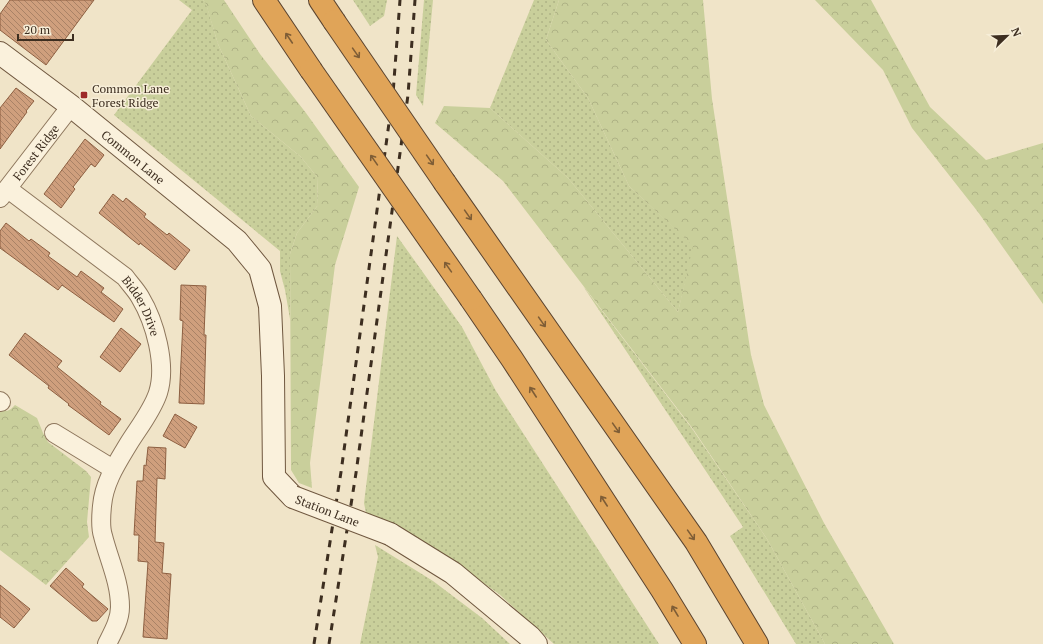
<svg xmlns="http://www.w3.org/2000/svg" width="1043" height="644" viewBox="0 0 1043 644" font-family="'PT Serif',serif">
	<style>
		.grass { fill: url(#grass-dots) }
		.forest { fill: url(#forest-crowns) }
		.building { fill: url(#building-back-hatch); stroke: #8d5f41 }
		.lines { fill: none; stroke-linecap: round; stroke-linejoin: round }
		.street-casing { stroke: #8d765c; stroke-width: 20 }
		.secondary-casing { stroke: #6f573f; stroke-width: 24 }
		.highway-casing { stroke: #5b4430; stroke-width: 24 }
		.street { stroke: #faf1dc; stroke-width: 18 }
		.secondary { stroke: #faf1dc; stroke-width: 22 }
		.highway { stroke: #e0a458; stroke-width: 22 }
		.rail { stroke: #3d2e20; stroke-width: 3; stroke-dasharray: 7 7; stroke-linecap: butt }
		.secondary-bridge-casing { stroke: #6f573f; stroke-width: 24; stroke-linecap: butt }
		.highway-bridge-casing { stroke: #5b4430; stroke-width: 24; stroke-linecap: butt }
		.secondary-bridge { stroke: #faf1dc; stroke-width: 22 }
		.highway-bridge { stroke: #e0a458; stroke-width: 22 }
		.oneway { stroke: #7e5d36 }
		.poi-dot { fill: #9e2a2b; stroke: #f7eed8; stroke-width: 1.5 }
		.labels { text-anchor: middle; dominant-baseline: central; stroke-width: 3; stroke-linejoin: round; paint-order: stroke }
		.poi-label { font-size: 12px; fill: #3d2e20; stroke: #f7eed8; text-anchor: start }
		.street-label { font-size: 12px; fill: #3d2e20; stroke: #f7eed8 }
	</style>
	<defs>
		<pattern id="grass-dots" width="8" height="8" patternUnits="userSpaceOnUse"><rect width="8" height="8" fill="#c9cf9b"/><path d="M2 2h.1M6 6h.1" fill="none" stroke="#aeb285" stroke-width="1.8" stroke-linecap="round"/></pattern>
		<pattern id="forest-crowns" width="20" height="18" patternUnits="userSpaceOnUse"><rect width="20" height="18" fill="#c9cf9b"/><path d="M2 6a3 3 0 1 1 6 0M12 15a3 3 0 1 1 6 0" fill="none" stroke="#aeb285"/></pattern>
		<pattern id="building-back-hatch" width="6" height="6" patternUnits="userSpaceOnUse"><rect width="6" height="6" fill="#cf9f7d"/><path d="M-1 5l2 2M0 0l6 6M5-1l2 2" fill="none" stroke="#a98266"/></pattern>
	</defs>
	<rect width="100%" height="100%" fill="#f0e4c8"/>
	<!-- grass -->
	<g class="grass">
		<path d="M179,0h24l3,3 12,41 33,72 50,41 16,20 1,28 -21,28 -7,21v65l-5,-29 -5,-19v-20l-166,-136 78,-105z"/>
		<path d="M353,0h34l-3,16 -14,10z"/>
		<path d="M424,0h9l-10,106 -7,-11z"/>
		<path d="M534,0h25l-13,40 42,58 41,88 65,60 -16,66 -110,-134 -78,-70z"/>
		<path d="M397,236l65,91 34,64 163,253h-105l-55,-50 -54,-38 -79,-43 -2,-10z"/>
		<path d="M583,286l110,144 74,109 58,105h-29l-66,-108 13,-9z"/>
		<path d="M375,545l58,36 49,37 28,26h-150l18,-87z"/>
	</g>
	<!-- forest -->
	<g class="forest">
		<path d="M203,0h21l36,54 46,59 53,74 -24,78 -25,198 2,25 -13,-5 -8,-13 -1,-216 7,-21 21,-28 -1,-28 -16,-20 -50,-41 -33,-72 -12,-40z"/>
		<path d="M559,0h144l9,99 39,256 13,50 60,118 70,121h-69l-58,-105 -74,-110 -190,-248 -68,-58 9,-17 46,2 78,70 110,134 15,-66 -64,-60 -41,-88 -42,-58z"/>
		<path d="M815,0h56l59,107 56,53 57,-17v161l-65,-92 -66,-84 -29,-58z"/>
		<path d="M15,405l22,13 6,15 5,9 38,29 5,6 -4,45 2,15 -43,48 -46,-35v-143l7,4 4,-2z"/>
	</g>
	<!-- building -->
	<g class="building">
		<path d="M10,0h84l-48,65 -46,-35v-16z"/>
		<path d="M16,88l18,13 -8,10 1,1 -27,37v-41z"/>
		<path d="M85,139l19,16 -9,12 -4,-3 -18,23 2,2 -14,19 -17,-14z"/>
		<path d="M113,194l10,8 3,-4 20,16 -2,3 23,18 2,-2 21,17 -15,20 -35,-27 -1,2 -40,-32z"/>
		<path d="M6,223l23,18 2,-2 19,14 -2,3 29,21 4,-6 23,17 -3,4 22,17 -9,13 -52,-37 -4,5 -58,-42v-17z"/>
		<path d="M181,285l25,1 -2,49h2l-2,69 -25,-1 4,-82 -3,-1z"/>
		<path d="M121,328l20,16 -21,28 -20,-15z"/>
		<path d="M25,333l37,28 -5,6 44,35 -1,2 21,15 -12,16 -41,-30 1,-1 -21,-16 1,-2 -40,-31z"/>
		<path d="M175,414l22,13 -12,21 -22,-12z"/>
		<path d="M148,447l18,1 -1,31 -8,-1 -2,64 9,1 -2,30 9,1 -4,65 -24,-2 5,-75 -10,-1 1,-26h-5l3,-54h6l1,-16 2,1z"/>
		<path d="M66,568l18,16 -2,3 26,22 -11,12h-5l-42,-35z"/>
		<path d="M0,585l30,24 -16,19 -14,-11z"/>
	</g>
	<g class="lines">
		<!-- street casing -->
		<g class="street-casing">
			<g id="street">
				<path id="s1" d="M8,189l117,88c5,7 11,13 15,20 15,25 27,68 18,96 -6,18 -19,34 -29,50 -12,20 -25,39 -27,63 -1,10 -2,21 1,30 6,24 17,46 17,71 0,13 -7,25 -13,37"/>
				<path id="s2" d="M0,198l71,-92"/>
				<path d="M0,401l1,1"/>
				<path d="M54,433l59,36"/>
			</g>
		</g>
		<!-- secondary casing -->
		<g class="secondary-casing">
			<g id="secondary">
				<path id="s3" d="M0,53l71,53 166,135 23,28 10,37 3,70 1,101 19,20"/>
				<path d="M390,534l63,39 77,64 6,7"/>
			</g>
		</g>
		<!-- highway casing -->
		<g class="highway-casing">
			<g id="highway">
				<path d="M264,0l47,70"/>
				<path d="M320,0l14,21"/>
				<path d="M445,183l251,359 61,102"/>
				<path d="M471,299l41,60 150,231 33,54"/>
			</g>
		</g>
		<!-- street -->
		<use href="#street" class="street"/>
		<!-- secondary -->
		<use href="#secondary" class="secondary"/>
		<!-- highway -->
		<use href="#highway" class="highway"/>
		<!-- rail -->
		<g class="rail">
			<path d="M314,644l27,-172 52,-378 7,-94"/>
			<path d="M329,644l27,-171 52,-378 7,-95"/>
		</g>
		<!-- secondary-bridge casing -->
		<g class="secondary-bridge-casing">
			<g id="secondary-bridge">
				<path id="s4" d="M293,497l97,37"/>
			</g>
		</g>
		<!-- highway-bridge casing -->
		<g class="highway-bridge-casing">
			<g id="highway-bridge">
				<path d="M334,21l111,162"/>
				<path d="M311,70l160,229"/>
			</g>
		</g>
		<!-- secondary-bridge -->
		<use href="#secondary-bridge" class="secondary-bridge"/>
		<!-- highway-bridge -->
		<use href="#highway-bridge" class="highway-bridge"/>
	</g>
	<!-- one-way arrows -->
	<defs><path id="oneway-shaft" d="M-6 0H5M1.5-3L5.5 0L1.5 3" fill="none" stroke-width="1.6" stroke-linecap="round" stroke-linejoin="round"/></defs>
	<g class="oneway">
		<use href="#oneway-shaft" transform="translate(289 38) rotate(-124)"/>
		<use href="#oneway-shaft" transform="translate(356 53) rotate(55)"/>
		<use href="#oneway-shaft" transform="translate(374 160) rotate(-125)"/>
		<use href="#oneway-shaft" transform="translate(430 160) rotate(55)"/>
		<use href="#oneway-shaft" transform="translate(468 215) rotate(55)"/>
		<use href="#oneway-shaft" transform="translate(448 267) rotate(-125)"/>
		<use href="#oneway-shaft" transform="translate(542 322) rotate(55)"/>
		<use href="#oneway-shaft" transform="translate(533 392) rotate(-123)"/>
		<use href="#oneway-shaft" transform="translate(616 428) rotate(55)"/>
		<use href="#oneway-shaft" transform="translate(604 501) rotate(-123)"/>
		<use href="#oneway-shaft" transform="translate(691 535) rotate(55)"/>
		<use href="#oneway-shaft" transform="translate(675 611) rotate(-121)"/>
	</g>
	<!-- markers -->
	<rect class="poi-dot" x="80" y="91" width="8" height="8" rx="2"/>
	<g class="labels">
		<!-- poi labels -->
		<g class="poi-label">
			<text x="92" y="88">Common Lane<tspan x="92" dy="14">Forest Ridge</tspan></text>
		</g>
		<!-- street labels -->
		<g class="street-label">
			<text stroke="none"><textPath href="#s2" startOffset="58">Forest Ridge</textPath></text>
			<text stroke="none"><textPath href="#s3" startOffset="169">Common Lane</textPath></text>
			<text stroke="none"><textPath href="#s1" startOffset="180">Bidder Drive</textPath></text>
			<text stroke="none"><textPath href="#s4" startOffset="37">Station Lane</textPath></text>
		</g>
	</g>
	<!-- north arrow -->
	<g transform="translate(1007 36) rotate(67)" stroke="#f7eed8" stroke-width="3" paint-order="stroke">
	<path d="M0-3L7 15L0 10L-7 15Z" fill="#3d2e20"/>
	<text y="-6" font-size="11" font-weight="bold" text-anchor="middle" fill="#3d2e20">N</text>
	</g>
	<!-- scale -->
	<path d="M18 34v6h55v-6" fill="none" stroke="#3d2e20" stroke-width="2"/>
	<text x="24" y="34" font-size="12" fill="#3d2e20" stroke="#f7eed8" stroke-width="3" paint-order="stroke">20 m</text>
</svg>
